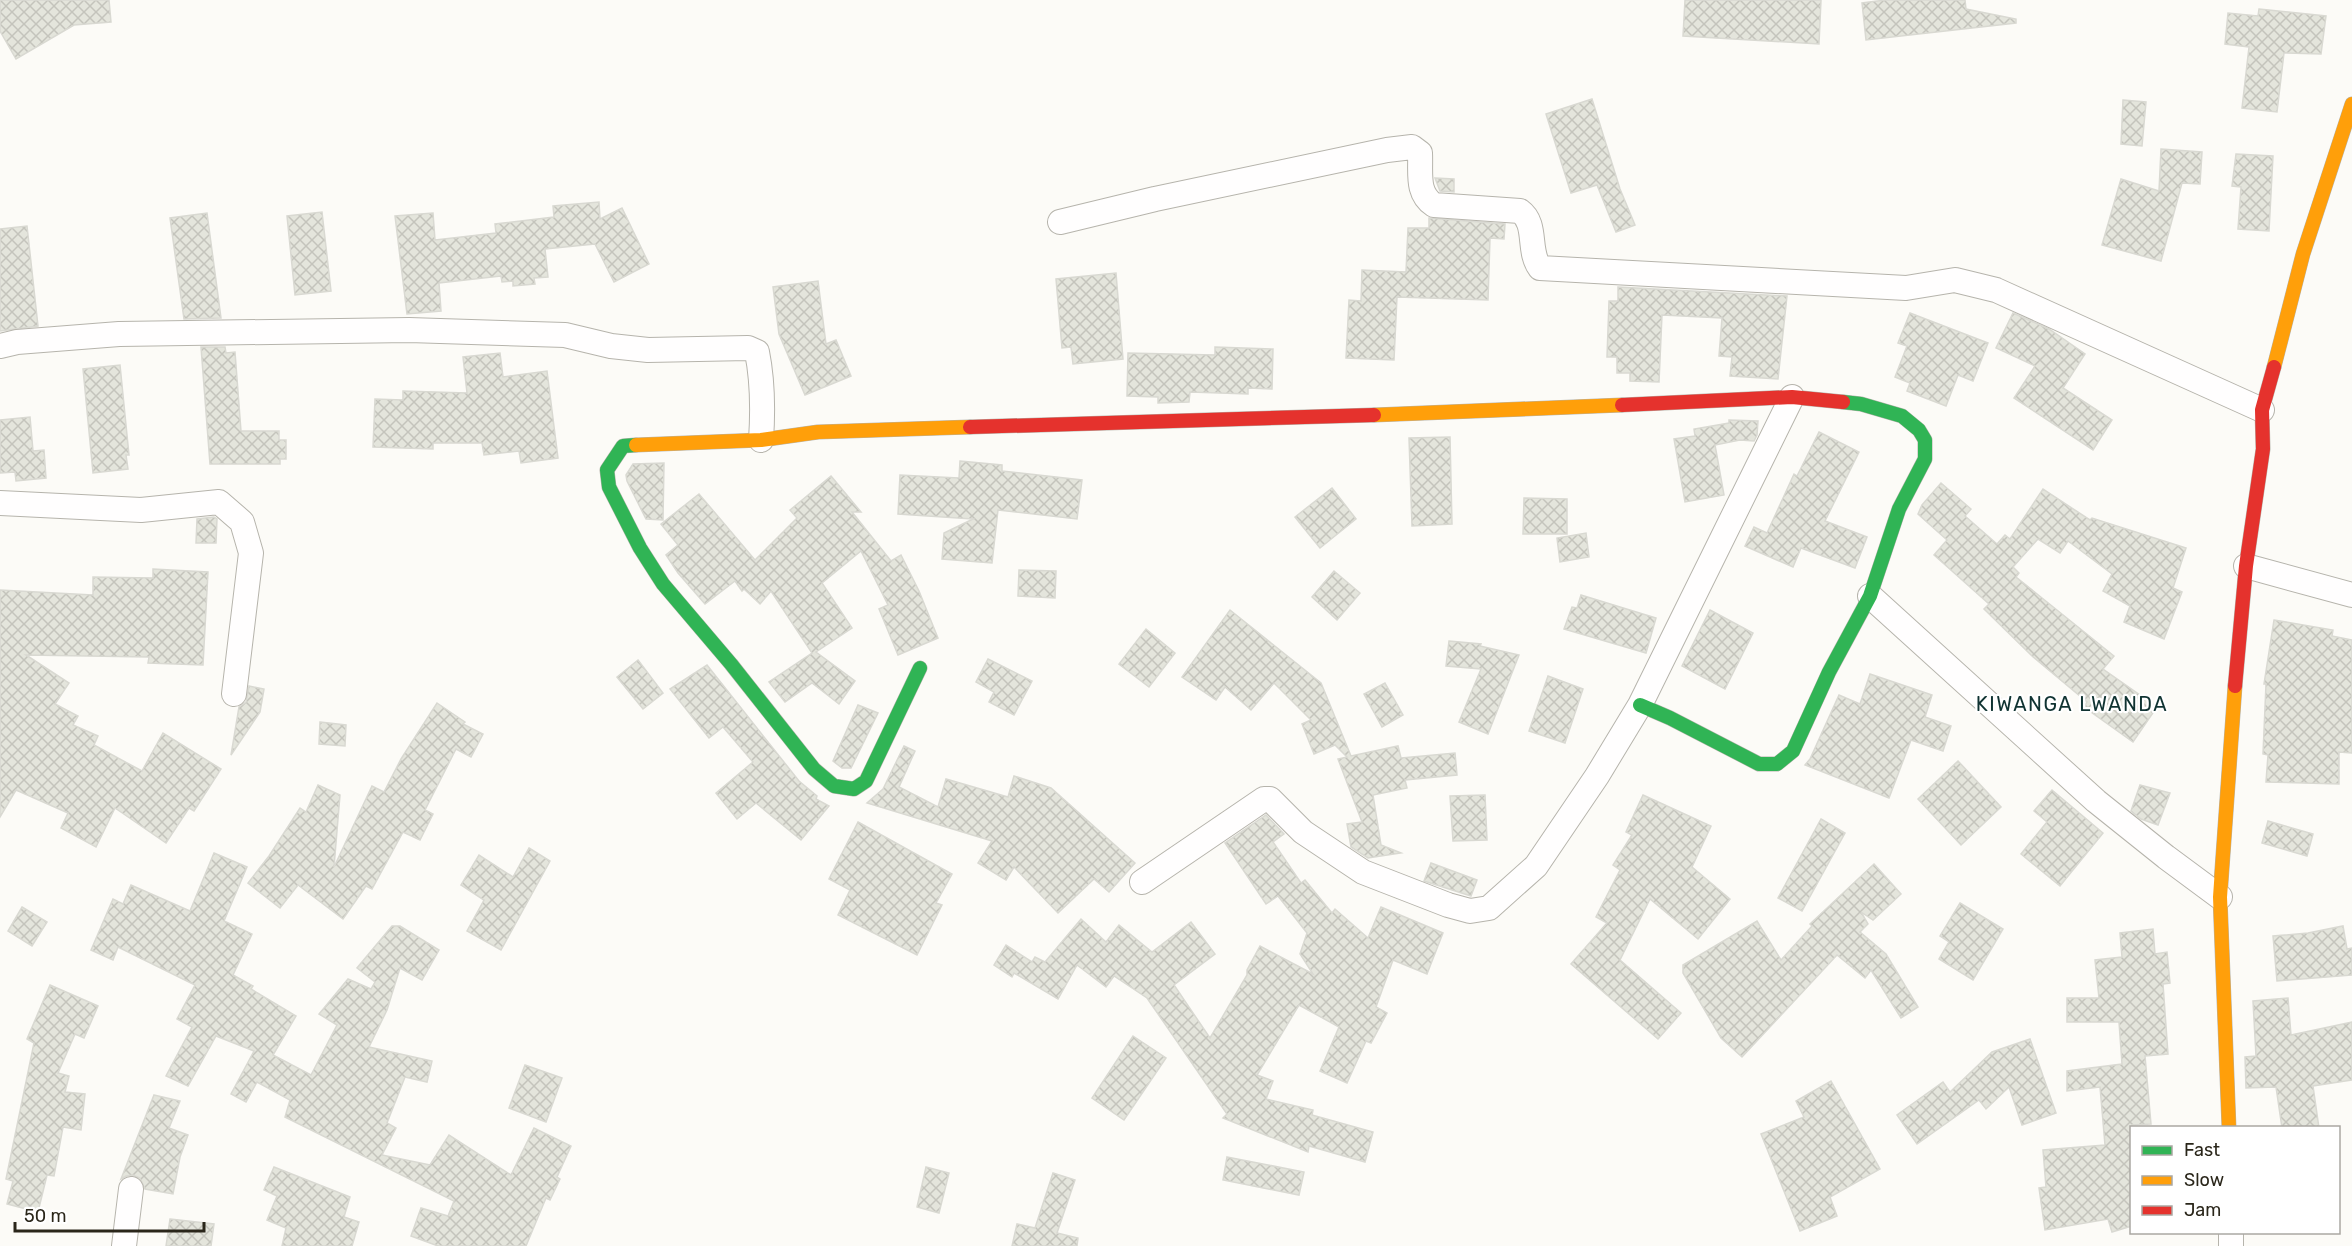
<svg xmlns="http://www.w3.org/2000/svg" width="2352" height="1246" viewBox="0 0 2352 1246" font-family="Rubik,sans-serif">
	<style>
		.building { fill: url(#building-cross-hatch); stroke: #d9d9d2; stroke-width: 1.5 }
		.lines { fill: none; stroke-linecap: round; stroke-linejoin: round }
		.street-casing { stroke: #b6b4ac; stroke-width: 26 }
		.fast-casing { stroke: #b6b4ac; stroke-width: 15 }
		.slow-casing { stroke: #b6b4ac; stroke-width: 15 }
		.jam-casing { stroke: #b6b4ac; stroke-width: 15 }
		.street { stroke: #fffefe; stroke-width: 24 }
		.fast { stroke: #30b455; stroke-width: 14 }
		.slow { stroke: #ff9f0a; stroke-width: 14 }
		.jam { stroke: #e5322d; stroke-width: 14 }
		.labels { text-anchor: middle; dominant-baseline: central; stroke-width: 4.5; stroke-linejoin: round; paint-order: stroke }
		.quarter-label { font-size: 20px; letter-spacing: 1.5px; fill: #103332; stroke: #fff }
	</style>
	<defs>
		<pattern id="building-cross-hatch" width="8" height="8" patternUnits="userSpaceOnUse" patternTransform="scale(1.5)"><rect width="8" height="8" fill="#e4e5dc"/><path d="M0 0l8 8M0 8l8-8" fill="none" stroke="#c4c4bc"/></pattern>
	</defs>
	<rect width="100%" height="100%" fill="#fcfbf7"/>
	<!-- building -->
	<g class="building">
		<path d="M0,0h109l2,22 -37,3 -58,34 -16,-28z"/>
		<path d="M1685,0h136l-2,44 -136,-8z"/>
		<path d="M1885,0h80l1,9 50,10v4l-150,17 -4,-37z"/>
		<path d="M2259,9l67,7 -5,38 -37,-1 -7,59 -35,-4 7,-61 -24,-3 3,-31 30,3z"/>
		<path d="M1592,99l28,90 15,36 -19,7 -19,-47 -26,8 -25,-79z"/>
		<path d="M2123,100l23,2 -4,44 -21,-2z"/>
		<path d="M2161,149l41,3 -2,32 -18,-1 -21,78 -59,-16 19,-66 38,12z"/>
		<path d="M2236,154l37,2 -4,75 -31,-2 3,-42 -9,-1z"/>
		<path d="M1435,178l19,1v13l-14,-1z"/>
		<path d="M599,202l1,17 22,-11 27,56 -35,18 -19,-38 -50,5 3,28 -14,1 1,6 -22,2v-5l-11,1 -1,-6 -62,7 2,28 -34,3 -12,-98 38,-3 2,27 61,-7 -1,-9 59,-7 -1,-11z"/>
		<path d="M322,212l9,79 -36,4 -8,-79z"/>
		<path d="M207,213l14,105 -37,1 -14,-101z"/>
		<path d="M1429,218l76,6 -1,15 -14,-1 -2,62 -91,-3 -3,63 -48,-2 3,-58 12,1 1,-31 44,2 2,-44h21z"/>
		<path d="M27,226l11,100 -38,5v-102z"/>
		<path d="M1116,273l7,86 -50,5 -2,-17 -9,1 -6,-69z"/>
		<path d="M818,281l8,63 10,-4 15,36 -46,19 -26,-61 -6,-47z"/>
		<path d="M1618,287l169,9 -9,83 -48,-3 2,-19 -13,-1 3,-38 -60,-3 -3,67 -29,-1v-8h-13v-16h-10l2,-56h9z"/>
		<path d="M1910,313l78,30 -15,38 -15,-6 -12,31 -39,-15 3,-8 -15,-6 12,-31 -9,-3z"/>
		<path d="M2013,313l36,16 36,25 -22,34 49,32 -19,30 -79,-52 21,-32 -39,-18z"/>
		<path d="M201,347h24l1,6 9,-1 6,79h38v9h7v19h-6v5h-70z"/>
		<path d="M1215,347l58,2 -1,40 -24,-1v6l-58,-2 -1,10 -31,1v-6l-31,-1 1,-43 87,2z"/>
		<path d="M500,353l3,24 44,-6 11,87 -37,5 -2,-12 -35,4 -2,-12h-49v6l-60,-2 2,-48 28,1v-9l64,2 -4,-36z"/>
		<path d="M120,365l9,90h-3l2,14 -35,4 -10,-104z"/>
		<path d="M30,417l3,34 11,-1 2,28 -30,3 -1,-9 -15,1v-53z"/>
		<path d="M1729,420l29,1 -1,14 -3,6 -14,-1 -25,5 9,50 -39,7 -11,-63 21,-3 -1,-7 35,-6z"/>
		<path d="M1819,432l40,20 -34,69 42,16 -12,31 -54,-20 -8,19 -48,-21 9,-19 13,6 27,-59 3,2z"/>
		<path d="M1450,437l2,87 -40,2 -3,-88z"/>
		<path d="M960,461l42,4v6l80,9 -5,39 -79,-9 -6,53 -50,-4 2,-26 29,-14 -75,-5 2,-39 59,3z"/>
		<path d="M664,463l-1,57 -17,-1 -19,-38 -1,-6 7,-11z"/>
		<path d="M831,476l30,36h-9l39,49 10,-6 18,36 19,47 -40,17 -19,-46 9,-4 -27,-54 -39,32 30,45 -36,24 39,29 -16,23 -27,-21 -27,19 -16,-20 43,-29 -41,-62 -11,13 -16,-15 -2,2 -7,-10 -30,23 -27,-31 -12,-18 12,-10 -17,-21 38,-30 56,66 42,-42 -7,-8z"/>
		<path d="M1941,483l30,26 -6,7 32,28 8,-9 5,4 33,-50 47,31 2,-2 94,30 -13,40 9,4 -18,47 -40,-17 6,-16 -27,-15 9,-17 -44,-33 -8,12 -22,-14 -25,28 6,6 -3,4 98,79 -11,13 54,38 -24,35 -49,-35 3,-5 -55,-46 -48,-47 5,-5 -55,-49 13,-15 -29,-26 4,-9z"/>
		<path d="M1332,488l24,31 -36,29 -25,-31z"/>
		<path d="M1524,498l43,1v35h-44z"/>
		<path d="M214,517l3,2 -1,24h-20l1,-24z"/>
		<path d="M1586,533l3,24 -29,5 -3,-24z"/>
		<path d="M153,569l55,3 -5,93 -55,-2 1,-6 -123,-2 43,28 -14,21 23,12 -5,9 25,11 -4,9 48,26 21,-38 58,36 -27,42 -5,-3 -23,35 -51,-35 -19,39 -35,-19 7,-15 -52,-23 -16,27v-227l93,5v-18l60,1z"/>
		<path d="M1019,570l37,1 -1,27 -37,-2z"/>
		<path d="M1334,571l26,22 -23,27 -25,-23z"/>
		<path d="M1581,595l75,23 -10,35 -82,-24 8,-22 5,1z"/>
		<path d="M1230,610l91,73 30,73 47,-10 3,12 54,-5 2,22 -52,5 2,8 -34,7 8,50 20,8 -33,5 -17,-11 -4,-23 15,-2 -24,-63 9,-2 -12,-12 -21,9 -12,-30 9,-4 -37,-37 -23,27 -26,-23 -9,13 -34,-23z"/>
		<path d="M1710,610l43,23 -28,56 -43,-23z"/>
		<path d="M2274,620l59,10 -1,6 20,4v113l-13,-1v32l-73,-2 2,-27 -5,-1 3,-70h-2z"/>
		<path d="M1146,629l29,24 -26,34 -30,-23z"/>
		<path d="M1449,641l32,3 -1,2 39,9 -31,79 -29,-12 22,-53 -35,-3z"/>
		<path d="M988,659l44,22 -18,34 -25,-13 5,-10 -18,-10z"/>
		<path d="M638,660l25,33 -20,16 -26,-32z"/>
		<path d="M707,665l92,116 18,15 -1,3 13,7 -28,34 -45,-37 -19,16 -21,-26 37,-31 -30,-35 -14,11 -39,-49z"/>
		<path d="M1870,674l62,21 -7,22 26,9 -8,25 -32,-11 -22,58 -84,-33 5,-6 29,-64 21,9z"/>
		<path d="M1548,676l35,13 -18,54 -36,-12z"/>
		<path d="M1385,683l18,32 -21,12 -18,-33z"/>
		<path d="M249,686l15,3 -4,23 -29,43 8,-48 7,-5z"/>
		<path d="M437,703l28,19 -2,2 20,10 -12,23 -15,-8 -31,61 8,4 -13,26 -17,-8 -31,57 -6,-3 -23,33 -45,-34 -18,23 -32,-25 21,-27 31,-48 6,4 12,-27 22,10 -6,72 38,-81 12,6 17,-33z"/>
		<path d="M858,705l20,8 -27,55h-9l-9,-7z"/>
		<path d="M320,722l26,3 -1,21 -26,-2z"/>
		<path d="M904,746l11,5 -16,36 39,20 8,-28 62,18 6,-21 37,12 84,75 -26,29 -15,-13 -36,34 -44,-46 -8,13 -28,-17 14,-22 -125,-38 16,-14z"/>
		<path d="M1958,761l43,46 -40,38 -43,-46z"/>
		<path d="M2140,785l30,8 -12,32 -17,-6 -10,-8z"/>
		<path d="M2052,790l51,43 -43,53 -39,-32 26,-32 -13,-11z"/>
		<path d="M1485,795l2,45 -34,1 -3,-45z"/>
		<path d="M1643,795l68,31 -19,41 38,32 -32,40 -48,-40 -30,61 61,53 -23,26 -87,-75 36,-41 -11,-6 24,-47 -7,-5 19,-30 -6,-3z"/>
		<path d="M1266,815l18,19 -11,8 28,41 4,-3 27,33 3,-4 33,29 13,-31 62,26 -16,41 -34,-14 -17,47 11,6 -16,30 -5,-2 -19,42 -27,-12 19,-44 -40,-22 -42,70 16,6 -7,18 47,11 -1,5 61,17 -8,30 -56,-16 -1,6 -85,-34 4,-4 -80,-116 -33,-22 -8,11 -29,-22 -19,34 -44,-26 -2,4 -18,-12 12,-20 26,17 3,-5 10,5 36,-43 25,23 13,-17 33,27 39,-30 24,32 -41,31 36,53 37,-63v-5l13,-24 53,28 -13,-20 7,-21 -29,-37 -12,8 -41,-61z"/>
		<path d="M1821,819l24,14 -43,78 -24,-13z"/>
		<path d="M2268,821l45,13 -6,22 -45,-13z"/>
		<path d="M858,822l94,52 -16,29 6,2 -25,50 -79,-40 12,-25 -21,-11z"/>
		<path d="M529,848l21,13 -49,89 -34,-19 17,-31 -23,-15 18,-30 34,22z"/>
		<path d="M214,853l33,14 -23,54 28,13 -19,41 20,11 -2,3 45,27 -23,39 38,20 26,-50 -18,-11 29,-35 23,10 4,-7 -18,-14 35,-42h8l39,24 -17,30 -22,-12 -13,42 -18,37 63,14 -5,21 -22,-5 -18,46 9,5 -14,27 48,10 19,-30 62,40 23,-47 37,18 -14,31 3,2 -10,21 -4,-2 -20,48h-88l-27,-10 10,-28 27,8 6,-15 -169,-84 5,-17 -33,-18 -11,20 -15,-8 23,-43 -38,-15 -28,50 -22,-10 26,-49 -15,-8 18,-34 -77,-38 -5,13 -22,-10 22,-51 10,5 8,-19 59,26z"/>
		<path d="M1431,863l46,17 -6,16 -47,-15z"/>
		<path d="M1874,864l27,30 -28,26 -12,-8 7,12 -8,8 26,22 32,53 -17,11 -30,-48 -6,8 -28,-23 -95,102 -21,-19 -38,-65v-8l74,-44 24,39 31,-34 -2,-2z"/>
		<path d="M1960,903l43,26 -30,51 -34,-21 10,-17 -9,-6z"/>
		<path d="M22,907l25,15 -15,24 -24,-15z"/>
		<path d="M2343,926l4,23 5,-1v27l-75,6 -4,-45 35,-3z"/>
		<path d="M2153,929l2,25 12,-2 3,31 -7,1 5,70 -23,2 6,68 -19,1v101l-20,6 -4,-13 -63,11 -6,-42 7,-1 -3,-37 62,-5 -5,-58 -33,4v-20l55,-7 -3,-42h-52v-24h32l-4,-38 27,-3 -2,-24z"/>
		<path d="M50,985l48,21 -14,32 -9,-4 -17,39 11,3 -4,16 20,2 -4,36 -18,-3 -9,49 -7,-1 -9,37 -31,-8 6,-23 -7,-2 28,-136 -7,-4z"/>
		<path d="M2288,998l3,37 61,-13v58l-39,6 6,42h-37l-6,-41 -30,1 -1,-31 11,-1 -3,-55z"/>
		<path d="M1133,1036l33,22 -42,62 -32,-22z"/>
		<path d="M2030,1039l26,74 -34,12 -13,-38 -23,22 -7,-9 -62,44 -20,-29 46,-33 7,10 42,-40z"/>
		<path d="M525,1065l37,13 -16,44 -37,-14z"/>
		<path d="M1831,1081l49,88 -50,28 7,19 -37,15 -39,-97 43,-17 -8,-16z"/>
		<path d="M154,1095l26,6 -11,27 19,7 -8,22 -7,37 -28,-5 -5,-11 -7,-3 -7,1 -5,3z"/>
		<path d="M1227,1157l77,15 -5,23 -76,-15z"/>
		<path d="M274,1167l76,30 -6,20 15,5 -7,24h-70l4,-18 -19,-8 10,-24 -13,-6z"/>
		<path d="M926,1167l23,6 -10,40 -22,-6z"/>
		<path d="M1053,1173l22,7 -18,53 21,5 -1,8h-65l5,-22 18,4z"/>
		<path d="M170,1219l44,5 -3,22h-45z"/>
	</g>
	<g class="lines">
		<!-- street casing -->
		<g class="street-casing">
			<g id="street">
				<path d="M1060,222l95,-23 232,-49 25,-3 8,6c1,20 -4,40 14,52l86,6c18,13 7,40 20,57l366,20 49,-8 41,10 266,120"/>
				<path d="M0,346l17,-4 102,-8 290,-4 156,5 46,11 37,4 100,-2 9,4c6,30 6,59 4,88"/>
				<path d="M0,503l141,7 78,-8 23,20 9,31 -17,141"/>
				<path d="M2246,566l106,29"/>
				<path d="M1870,596l226,205 70,56 54,40"/>
				<path d="M1142,882l122,-83h6l33,33 60,40 85,33 22,6 19,-3 47,-42 61,-90 43,-71 152,-308"/>
				<path d="M2231,1232v14"/>
				<path d="M124,1246l7,-57"/>
			</g>
		</g>
		<!-- fast casing -->
		<g class="fast-casing">
			<g id="fast">
				<path d="M636,445l-13,1 -16,24 2,17 31,61 23,36 68,80 83,105 20,17 20,3 12,-8 54,-113"/>
				<path d="M1640,705l30,13 89,46h18l16,-13 36,-79 41,-76 29,-87 26,-50v-19l-6,-10 -17,-14 -41,-12 -18,-2"/>
			</g>
		</g>
		<!-- slow casing -->
		<g class="slow-casing">
			<g id="slow">
				<path d="M2274,367l29,-113 49,-150"/>
				<path d="M1374,415l248,-10"/>
				<path d="M636,445l125,-5 57,-8 152,-5"/>
				<path d="M2229,1128l-9,-231 15,-211"/>
			</g>
		</g>
		<!-- jam casing -->
		<g class="jam-casing">
			<g id="jam">
				<path d="M1622,405l170,-8 51,5"/>
				<path d="M970,427l404,-12"/>
				<path d="M2235,686l11,-120 17,-117 -1,-39 12,-43"/>
			</g>
		</g>
		<!-- street -->
		<use href="#street" class="street"/>
		<!-- fast -->
		<use href="#fast" class="fast"/>
		<!-- slow -->
		<use href="#slow" class="slow"/>
		<!-- jam -->
		<use href="#jam" class="jam"/>
	</g>
	<g class="labels">
		<!-- quarter labels -->
		<g class="quarter-label">
			<text x="2072" y="704">KIWANGA LWANDA</text>
		</g>
	</g>
	<!-- legend -->
	<rect x="2130" y="1126" width="210" height="108" fill="#ffffff" stroke="#aaa8a3" stroke-width="1.5"/>
	<rect x="2142" y="1146" width="30" height="9" fill="#30b455" stroke="#aaa8a3" stroke-width="1.5"/>
	<text x="2184" y="1156" font-size="18" fill="#2a261a">Fast</text>
	<rect x="2142" y="1176" width="30" height="9" fill="#ff9f0a" stroke="#aaa8a3" stroke-width="1.5"/>
	<text x="2184" y="1186" font-size="18" fill="#2a261a">Slow</text>
	<rect x="2142" y="1206" width="30" height="9" fill="#e5322d" stroke="#aaa8a3" stroke-width="1.5"/>
	<text x="2184" y="1216" font-size="18" fill="#2a261a">Jam</text>
	<!-- scale -->
	<path d="M15 1222v9h189v-9" fill="none" stroke="#2a261a" stroke-width="3"/>
	<text x="24" y="1222" font-size="18" fill="#2a261a" stroke="#ffffff" stroke-width="4.5" paint-order="stroke">50 m</text>
</svg>
